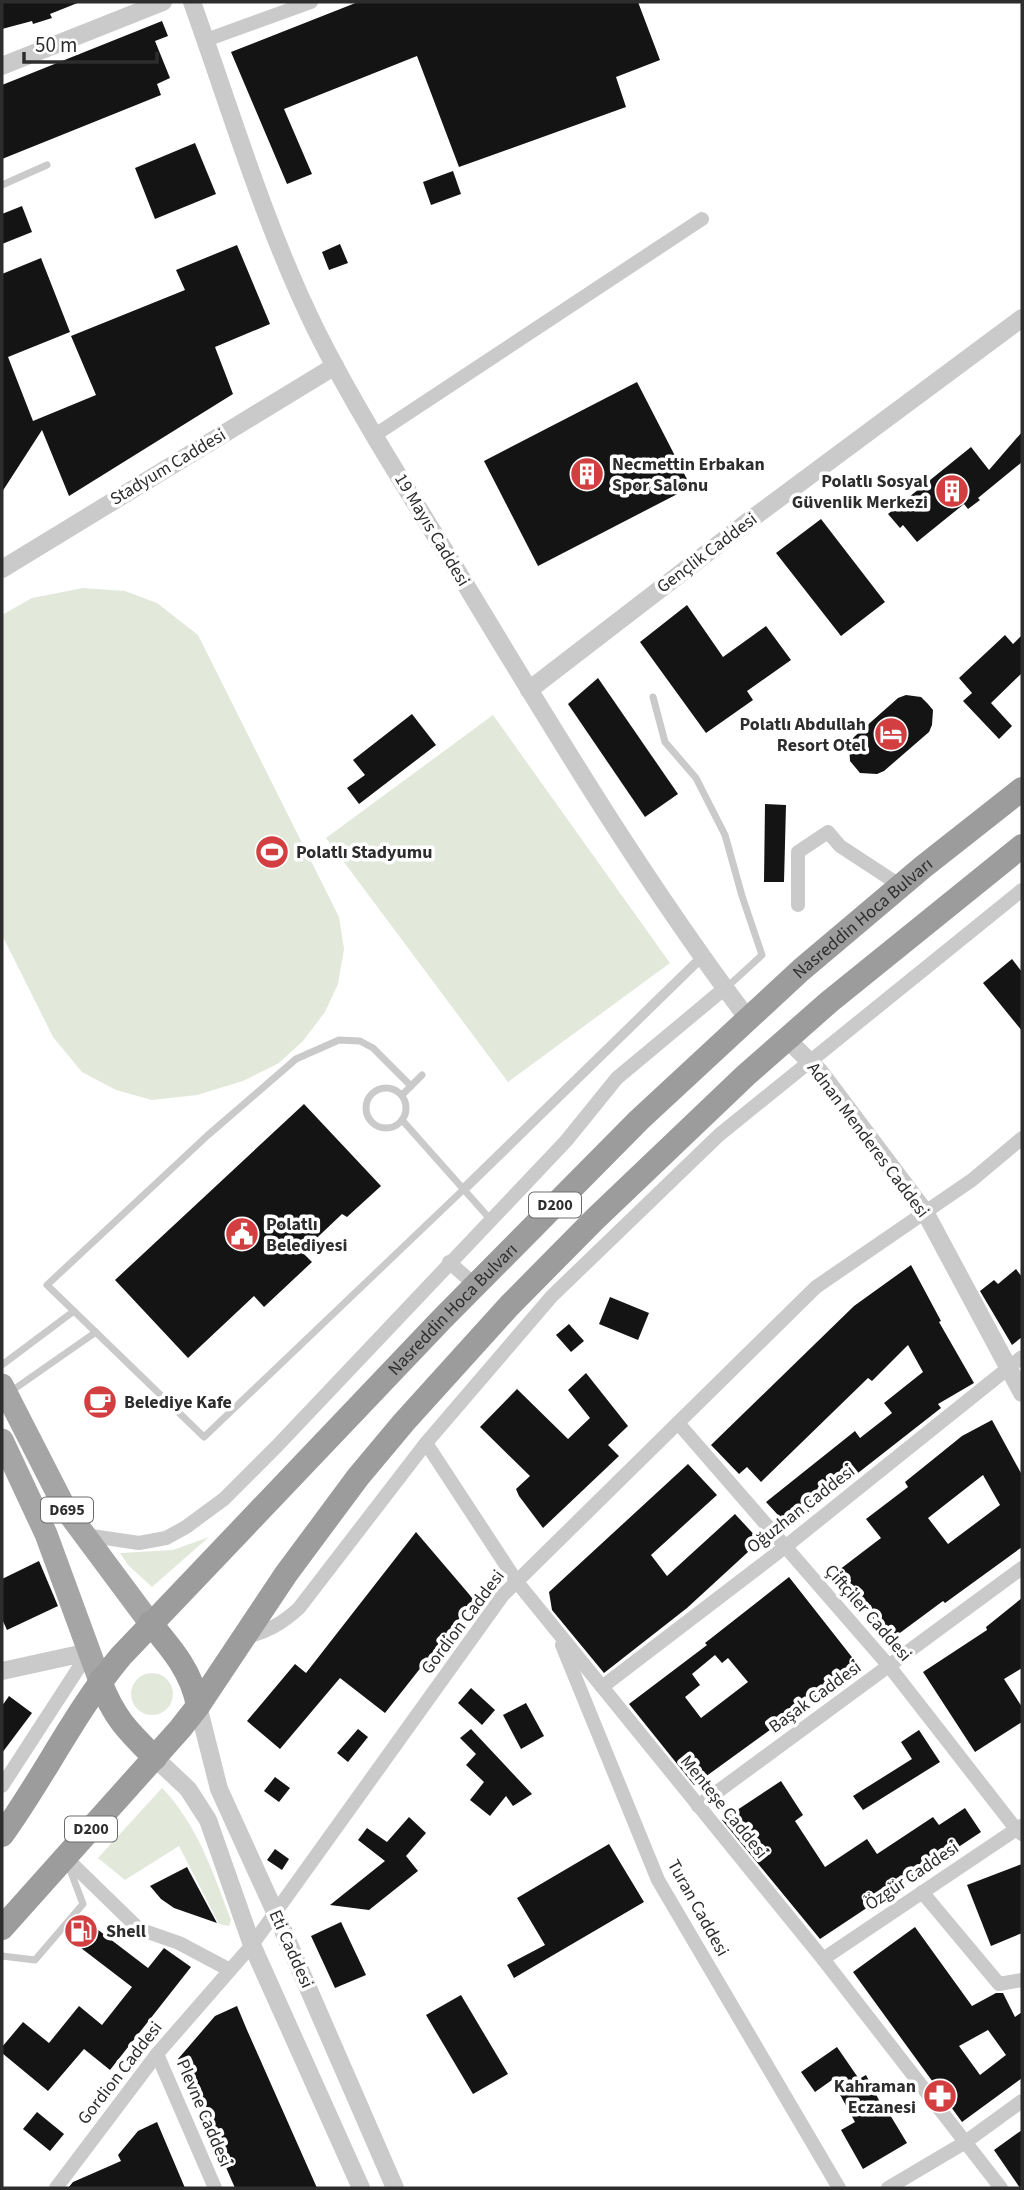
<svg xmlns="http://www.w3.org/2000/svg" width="1024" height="2190" viewBox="0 0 1024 2190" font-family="'Source Sans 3',sans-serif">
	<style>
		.green { fill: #e2e9db }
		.building { fill: #141414; fill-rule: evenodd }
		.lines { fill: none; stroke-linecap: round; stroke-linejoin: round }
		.service { stroke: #cacaca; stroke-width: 7 }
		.pedestrian { stroke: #cacaca; stroke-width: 10 }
		.minor { stroke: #cacaca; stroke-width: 14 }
		.tertiary { stroke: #cacaca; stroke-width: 18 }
		.primary { stroke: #a5a5a5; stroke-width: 23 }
		.trunk { stroke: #9c9c9c; stroke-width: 24 }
		.labels { text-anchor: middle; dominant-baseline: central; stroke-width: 7; stroke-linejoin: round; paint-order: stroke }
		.shield { fill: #fff; stroke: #6c6c6c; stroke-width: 2 }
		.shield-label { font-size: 16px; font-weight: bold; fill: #2d2d2d }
		.poi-label { font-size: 18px; font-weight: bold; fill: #2d2d2d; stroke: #fff; text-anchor: start }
		.street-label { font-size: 18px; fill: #2d2d2d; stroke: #fff }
	</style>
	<rect width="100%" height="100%" fill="#fff"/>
	<!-- green -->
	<g class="green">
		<path d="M83,588l42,3 32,12 41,32 141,282 5,32 -6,35 -13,28 -22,29 -24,22 -36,18 -46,14 -45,5 -36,-10 -34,-18 -29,-35 -51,-102v-320l30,-17z"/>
		<path d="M493,715l177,248 -162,119 -182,-244z"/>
		<path d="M209,1537l-57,50 -24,-22 -8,-12 53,-3z"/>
		<circle cx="152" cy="1694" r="21"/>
		<path d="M162,1788c36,37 51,85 69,132l-2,6 -10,-2 -40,-78 -54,34 -27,-22z"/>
	</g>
	<!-- building -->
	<g class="building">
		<path d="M2,2h78l-30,12 2,4 -19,6 -1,-3 -30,8z"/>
		<path d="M358,2h280l22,58 -44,17 10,30 -167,60 -42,-111 -133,53 28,65 -25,10 -56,-132z"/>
		<path d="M162,21l6,15 -13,5 15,37 -13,6 4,11 -159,64v-74z"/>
		<path d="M195,143l21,51 -61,25 -20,-51z"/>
		<path d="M453,171l8,23 -30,11 -8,-23z"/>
		<path d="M22,206l10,26 -30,12v-30z"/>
		<path d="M340,244l8,19 -19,7 -7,-18z"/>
		<path d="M237,245l33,79 -55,23 18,47 -164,102 -27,-66 -40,62v-218l39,-16 29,74 -62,25 25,64 63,-26 -25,-59 114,-46 -9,-20z"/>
		<path d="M637,382l54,105 -153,79 -54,-105z"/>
		<path d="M1022,432v30l-44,36 2,2 -12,9 -4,-5 -47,38 -14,-17 -3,3 -12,-14 83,-67 18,23z"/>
		<path d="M821,519l64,83 -44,34 -65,-83z"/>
		<path d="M687,605l36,52 43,-31 25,34 -44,31 6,9 -47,33 -66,-91z"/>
		<path d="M1005,635l8,9 9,-9v38l-31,30 21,23 -13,13 -36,-38 9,-8 -13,-15z"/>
		<path d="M598,678l80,116 -33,23 -77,-113z"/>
		<path d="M906,695l15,2 7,7 5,6 -1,15 -3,7 -45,39 -7,3 -17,-1 -10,-12 -1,-16 5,-8 44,-39z"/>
		<path d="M412,714l24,31 -77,59 -12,-16 18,-13 -12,-15z"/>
		<path d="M765,804l21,1 -2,77h-20z"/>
		<path d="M1012,959l10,13v59l-39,-48z"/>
		<path d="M304,1104l77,82 -34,31 -5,-3 -40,38 10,10 -48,45 -10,-11 -66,62 -73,-78z"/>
		<path d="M911,1265l30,56 -2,1 35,61 -36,21 3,4 -152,119 -23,-25 89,-71 5,7 32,-25 -8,-10 39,-31 -15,-27 -36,36 -4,-3 -107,104 -14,-15 -8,7 -28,-29 143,-139z"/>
		<path d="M1016,1269l6,8v60l-10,8 -32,-54 14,-11 4,4z"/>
		<path d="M610,1297l39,16 -11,27 -39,-16z"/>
		<path d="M569,1324l15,17 -13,11 -15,-17z"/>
		<path d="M586,1373l42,53 -20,19 11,11 -76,72 -24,-32 -3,-7 14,-13 -50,-49 37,-38 51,50 22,-21 -22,-28z"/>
		<path d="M992,1420l30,55v72l-77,56 -2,-2 -54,40 -50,-71 42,-32 -15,-19 42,-32 -3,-5 57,-46zM983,1475l17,30 -52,39 -20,-26z"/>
		<path d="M688,1464l29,31 -66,60 16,21 68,-62 25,27 -73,67 -83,65 -52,-63 -3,-18z"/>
		<path d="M416,1532l58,68 -89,113 -45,-35 -60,71 -33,-28 48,-57 11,9z"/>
		<path d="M39,1561l19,45 -51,24 -5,-11v-40z"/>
		<path d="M789,1577l66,84 -1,8 -160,116 -65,-81 78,-59 -2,-2zM715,1655l7,8 6,-5 20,24 -47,36 -16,-21 15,-12 -8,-11z"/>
		<path d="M1022,1598v70l-18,11 18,28v15l-47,30 -52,-80 64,-42 -1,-3z"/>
		<path d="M471,1688l24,22 -13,15 -24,-22z"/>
		<path d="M9,1696l23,17 -30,40v-47z"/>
		<path d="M526,1703l18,33 -23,13 -18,-34z"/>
		<path d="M358,1729l10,8 -20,25 -11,-9z"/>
		<path d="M471,1729l61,65 -19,12 -7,-10 -16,20 -20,-16 14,-18 -18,-17 10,-11 -16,-16z"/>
		<path d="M919,1730l21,32 -77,48 -10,-14 59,-37 -11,-17z"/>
		<path d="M275,1777l15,11 -11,14 -15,-11z"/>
		<path d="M781,1781l22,34 -8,6 30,46 42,-28 10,15 56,-37 6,8 26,-17 16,24 -161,107 -98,-119z"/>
		<path d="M409,1817l17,16 -20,23 12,15 -49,39 -39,-5 55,-44 -27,-21 9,-12 20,14z"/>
		<path d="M609,1844l35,58 -130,76 -7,-13 38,-20 -28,-47z"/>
		<path d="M275,1849l14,10 -7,11 -15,-10z"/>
		<path d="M1022,1864v69l-31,13 -24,-61z"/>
		<path d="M187,1867l30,56 -43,-15 -13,-9 -11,-13z"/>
		<path d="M80,1916l68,52 16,-20 27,19 -81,103 -26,-21 -36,42 -46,-38v-6l21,-25 26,21 30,-37 23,19 30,-38 -68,-52z"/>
		<path d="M341,1922l25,53 -31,13 -24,-52z"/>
		<path d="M915,1927l57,79 24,-13h7l12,24 7,-5v66l-60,44 -109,-150zM988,2030l18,25 -26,20 -21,-29z"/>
		<path d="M461,1995l47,79 -35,20 -47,-79z"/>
		<path d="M237,2006l10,24 70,158h-82l-21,-48 -36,-81 37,-43z"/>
		<path d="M837,2047l22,32 7,-4 16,31 2,-1 23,38 -44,26 -22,-39 14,-8 -23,-42 -17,12 -14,-20z"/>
		<path d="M37,2112l27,22 -14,17 -27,-22z"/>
		<path d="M157,2122l28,66h-117l5,-6 48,-21 -3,-6 20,-24z"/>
		<path d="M1022,2130v58h-2l-26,-38z"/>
	</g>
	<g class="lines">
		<!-- service -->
		<g class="service">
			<path d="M2,185l45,-20"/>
			<path d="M653,697l12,45 31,36 29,57 17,61 20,59 -36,33"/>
			<path d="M411,1086l-38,-38 -13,-7 -21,-1 -43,19 -88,76 -161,150 157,152 260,-248"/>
			<circle cx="386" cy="1108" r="20"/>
			<path d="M402,1095l20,-20"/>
			<path d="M402,1120l88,99"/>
			<path d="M2,1365l72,-54"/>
			<path d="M10,1392l86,-60"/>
			<path d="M2,1956l33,4 48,-56 -14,-37"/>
		</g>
		<!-- pedestrian -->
		<path class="pedestrian" d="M464,1189l238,-232"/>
		<!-- minor -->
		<g class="minor">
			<path d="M206,40l105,-38"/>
			<path d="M375,435l327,-216"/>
			<path d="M798,905v-53l30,-20 12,14 61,40"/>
			<path d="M449,1262l26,23"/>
			<path d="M678,1423l211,243 127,163 6,5"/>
			<path d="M426,1443l91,139 306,377 178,229"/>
			<path d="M85,1535l54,8 27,-5 20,-11 38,-28 53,-53 289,-305 51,-63 108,-90"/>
			<path d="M244,1638c22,-6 38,-14 55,-30l127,-165 126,-147 167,-161 303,-245"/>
			<path d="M562,1645l96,235 181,308"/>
			<path d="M602,1687l183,-140 237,-190"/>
			<path d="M2,1786l87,-134"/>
			<path d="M698,1806l324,-238"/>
			<path d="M65,1857l74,72 40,14 51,27"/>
			<path d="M922,1892l77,92 23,-4"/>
			<path d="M823,1959l198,-133"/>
			<path d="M157,2054l58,134"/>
			<path d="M56,2188l101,-134 95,-109 251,-350 313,-308 156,-107 50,-42"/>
			<path d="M888,2188l76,-45 58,-42"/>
		</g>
		<!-- tertiary -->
		<g class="tertiary">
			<path d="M192,2c39,109 73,224 124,328 46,92 104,179 157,267 87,144 174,288 275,422"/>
			<path d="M2,66l161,-64"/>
			<path d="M2,569l333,-203"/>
			<path d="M529,690l221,-170 272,-202"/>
			<path d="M787,1039l32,32 106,141 97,181"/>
			<path d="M2,1671l87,-19"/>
			<path d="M198,1706l21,83 56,123 120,276"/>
			<path d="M155,1758l33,31 20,31 44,125 109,243"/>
		</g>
		<!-- primary -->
		<g class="primary">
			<path d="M2,1385l64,125 84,113"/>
			<path d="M2,1440l44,94 54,147"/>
		</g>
		<!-- trunk -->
		<g class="trunk">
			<path d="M150,1623c22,26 42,49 48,83"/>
			<path d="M100,1681c14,37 28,50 55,77"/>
			<path id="s1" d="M2,1835c42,-58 73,-124 119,-179l320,-336 198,-200 162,-150 122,-103 99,-78"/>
			<path d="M2,1928l178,-199 18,-23 88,-132 72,-97 46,-55 105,-116 86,-87 151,-144 83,-73 193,-156"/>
		</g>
	</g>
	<!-- icons -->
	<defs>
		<g id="building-disc" transform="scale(1.75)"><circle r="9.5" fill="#d33f41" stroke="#fff"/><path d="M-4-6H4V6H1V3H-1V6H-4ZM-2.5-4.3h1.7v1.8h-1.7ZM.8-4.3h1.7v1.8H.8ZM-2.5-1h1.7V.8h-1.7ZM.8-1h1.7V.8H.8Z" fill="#fff"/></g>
		<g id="hotel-disc" transform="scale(1.75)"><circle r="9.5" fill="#d33f41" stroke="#fff"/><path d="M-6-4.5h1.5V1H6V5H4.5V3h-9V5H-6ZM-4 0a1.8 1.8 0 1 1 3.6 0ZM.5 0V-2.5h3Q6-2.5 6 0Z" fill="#fff"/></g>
		<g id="stadium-disc" transform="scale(1.75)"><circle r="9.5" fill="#d33f41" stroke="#fff"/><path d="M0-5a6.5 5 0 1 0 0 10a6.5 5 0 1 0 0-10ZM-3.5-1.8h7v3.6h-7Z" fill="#fff"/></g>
		<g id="civic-disc" transform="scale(1.75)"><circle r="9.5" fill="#d33f41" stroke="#fff"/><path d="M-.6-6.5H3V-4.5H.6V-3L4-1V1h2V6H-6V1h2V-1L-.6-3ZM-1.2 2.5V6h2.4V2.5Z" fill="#fff"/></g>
		<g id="cafe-disc" transform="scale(1.75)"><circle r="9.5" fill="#d33f41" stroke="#fff"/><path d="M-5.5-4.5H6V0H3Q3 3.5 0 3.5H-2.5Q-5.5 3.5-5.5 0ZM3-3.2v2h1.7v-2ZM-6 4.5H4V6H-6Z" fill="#fff"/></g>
		<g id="fuel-disc" transform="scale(1.75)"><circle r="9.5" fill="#d33f41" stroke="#fff"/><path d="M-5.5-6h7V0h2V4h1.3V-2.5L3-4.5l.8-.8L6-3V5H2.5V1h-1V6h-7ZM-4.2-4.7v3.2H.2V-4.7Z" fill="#fff"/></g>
		<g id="pharmacy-disc" transform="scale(1.75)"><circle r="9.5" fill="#d33f41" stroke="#fff"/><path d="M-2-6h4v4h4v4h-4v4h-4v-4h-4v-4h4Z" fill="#fff"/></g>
	</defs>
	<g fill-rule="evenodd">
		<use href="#building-disc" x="587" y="474"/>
		<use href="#building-disc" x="952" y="491"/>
		<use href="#hotel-disc" x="891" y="734"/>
		<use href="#stadium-disc" x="272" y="852"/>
		<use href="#civic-disc" x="242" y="1234"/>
		<use href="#cafe-disc" x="100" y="1402"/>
		<use href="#fuel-disc" x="81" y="1931"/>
		<use href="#pharmacy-disc" x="940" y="2096"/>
	</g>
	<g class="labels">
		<!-- shield labels -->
		<g class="shield">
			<rect x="529" y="1192.5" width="52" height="25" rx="5"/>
			<rect x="41" y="1497.5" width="52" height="25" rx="5"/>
			<rect x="65" y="1816.5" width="52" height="25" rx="5"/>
		</g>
		<g class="shield-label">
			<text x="555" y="1205">D200</text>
			<text x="67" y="1510">D695</text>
			<text x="91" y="1829">D200</text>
		</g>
		<!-- poi labels -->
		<g class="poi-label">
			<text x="612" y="464">Necmettin Erbakan<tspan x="612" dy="21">Spor Salonu</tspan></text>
			<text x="928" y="481" text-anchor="end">Polatlı Sosyal<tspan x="928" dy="21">Güvenlik Merkezi</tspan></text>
			<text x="866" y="724" text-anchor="end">Polatlı Abdullah<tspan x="866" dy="21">Resort Otel</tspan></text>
			<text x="296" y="852">Polatlı Stadyumu</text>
			<text x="266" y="1224">Polatlı<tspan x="266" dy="21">Belediyesi</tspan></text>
			<text x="124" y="1402">Belediye Kafe</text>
			<text x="106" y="1931">Shell</text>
			<text x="916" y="2086" text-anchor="end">Kahraman<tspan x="916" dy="21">Eczanesi</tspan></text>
		</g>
		<!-- street labels -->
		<g class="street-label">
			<text transform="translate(168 467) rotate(-31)">Stadyum Caddesi</text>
			<text transform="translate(432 530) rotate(59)">19 Mayıs Caddesi</text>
			<text transform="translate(707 553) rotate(-37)">Gençlik Caddesi</text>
			<text stroke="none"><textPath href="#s1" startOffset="1262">Nasreddin Hoca Bulvarı</textPath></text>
			<text transform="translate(868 1140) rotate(53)">Adnan Menderes Caddesi</text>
			<text stroke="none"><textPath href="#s1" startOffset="695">Nasreddin Hoca Bulvarı</textPath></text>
			<text transform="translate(801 1509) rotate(-38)">Oğuzhan Caddesi</text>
			<text transform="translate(868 1613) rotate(49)">Çiftçiler Caddesi</text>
			<text transform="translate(463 1622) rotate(-53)">Gordion Caddesi</text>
			<text transform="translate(815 1697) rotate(-36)">Başak Caddesi</text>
			<text transform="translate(724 1807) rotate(51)">Menteşe Caddesi</text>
			<text transform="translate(912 1876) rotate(-34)">Özgür Caddesi</text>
			<text transform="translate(698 1908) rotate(61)">Turan Caddesi</text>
			<text transform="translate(291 1949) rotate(66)">Eti Caddesi</text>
			<text transform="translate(120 2073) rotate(-52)">Gordion Caddesi</text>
			<text transform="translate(204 2113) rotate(67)">Plevne Caddesi</text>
		</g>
	</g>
	<!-- border -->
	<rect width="1024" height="2190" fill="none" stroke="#2d2d2d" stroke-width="7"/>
	<!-- scale -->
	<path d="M24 52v10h133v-10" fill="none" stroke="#2d2d2d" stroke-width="3.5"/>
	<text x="35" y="52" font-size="21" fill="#2d2d2d" stroke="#ffffff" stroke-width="5" paint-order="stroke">50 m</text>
</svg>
